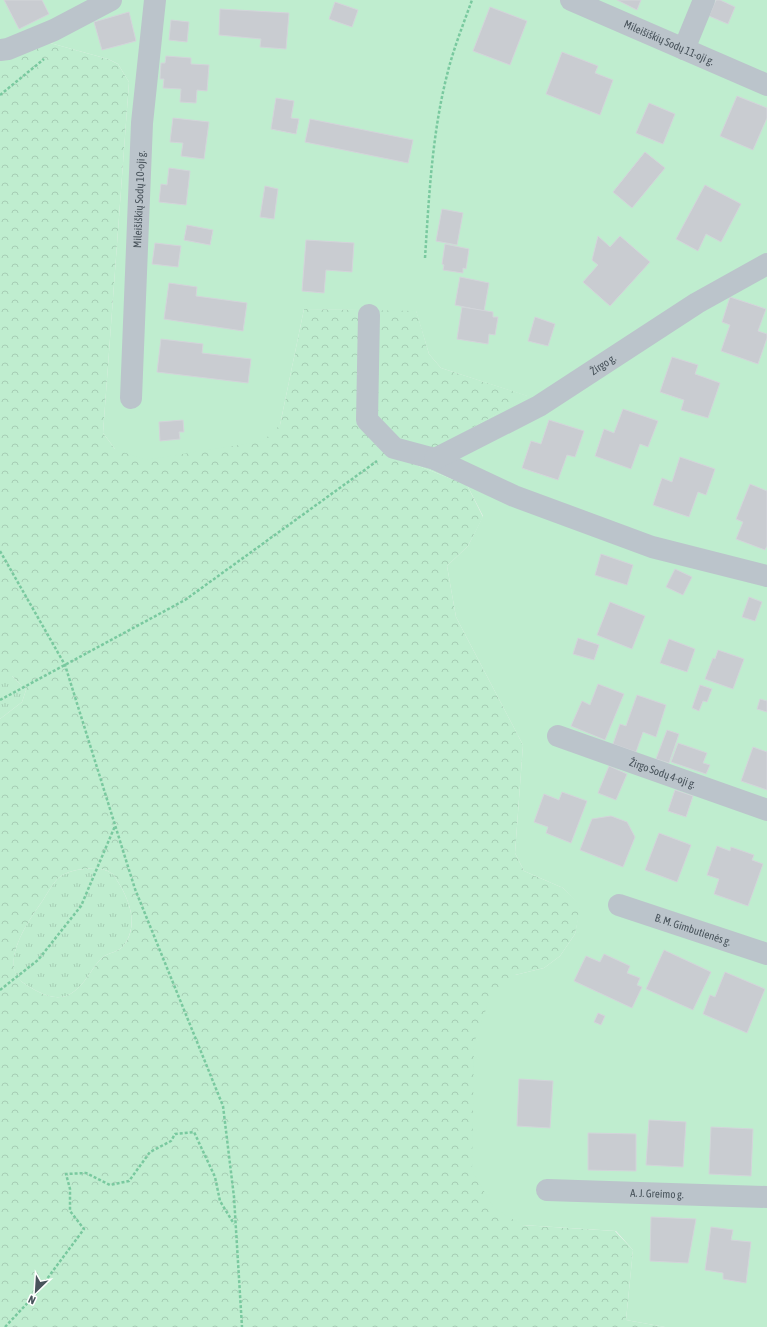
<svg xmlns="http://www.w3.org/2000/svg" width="767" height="1327" viewBox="0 0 767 1327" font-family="'Asap Condensed',sans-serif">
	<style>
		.grass { fill: url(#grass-tufts) }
		.forest { fill: url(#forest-crowns); fill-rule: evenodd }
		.green { fill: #bfedcf }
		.building { fill: #c9ccd1; stroke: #d3d5da }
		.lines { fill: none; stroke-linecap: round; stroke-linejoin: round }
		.path { stroke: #79c99f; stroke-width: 2.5; stroke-dasharray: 3 2; stroke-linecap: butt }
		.street { stroke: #bbc4cb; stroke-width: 22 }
		.labels { text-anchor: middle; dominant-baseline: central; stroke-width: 3.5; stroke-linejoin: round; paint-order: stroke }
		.street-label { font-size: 11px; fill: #48535b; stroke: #fff }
	</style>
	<defs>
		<pattern id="grass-tufts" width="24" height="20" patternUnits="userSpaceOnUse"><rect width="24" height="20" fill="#bfedcf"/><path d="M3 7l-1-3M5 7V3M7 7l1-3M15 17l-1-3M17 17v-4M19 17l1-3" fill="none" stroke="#a6cdb4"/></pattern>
		<pattern id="forest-crowns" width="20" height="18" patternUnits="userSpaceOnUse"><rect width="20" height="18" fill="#bfedcf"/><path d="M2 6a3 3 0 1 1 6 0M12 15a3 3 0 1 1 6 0" fill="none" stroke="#a6cdb4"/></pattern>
	</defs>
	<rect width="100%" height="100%" fill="#f1efef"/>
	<!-- grass -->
	<g class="grass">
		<path d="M0,676h12l14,14 -4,12 -22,17z"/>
		<path d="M96,868c5,1 11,2 15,5 3,1 5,6 7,9 12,19 20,42 7,62 -6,9 -17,8 -23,14 -10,9 -15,23 -25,31 -18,17 -38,4 -55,-7 -22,-19 5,-59 19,-79 6,-8 12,-22 20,-27 11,-7 23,-7 35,-8z"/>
	</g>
	<!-- forest -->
	<path class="forest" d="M50,43l58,16 10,5 11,18 -26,351 12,16 165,-24 24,-116 112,1 13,44 12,14 87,28 -117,67 56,22 16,32 -15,29 -21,20 9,51 67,128 -8,108 9,18 39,17 18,18 -6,28 -15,22 -16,12 -29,7 7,250 93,6 18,19 -7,70 39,7h-665v-608l22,-17 4,-12 -14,-14h-12v-616zM96,868c5,1 11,2 15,5 3,1 5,6 7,9 12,19 20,42 7,62 -6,9 -17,8 -23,14 -10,9 -15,23 -25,31 -18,17 -38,4 -55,-7 -22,-19 5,-59 19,-79 6,-8 12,-22 20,-27 11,-7 23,-7 35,-8z"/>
	<!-- green -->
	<path class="green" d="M0,0h767v1327h-102l-39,-7 7,-70 -17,-19 -94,-6 -28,-17 -22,-37 2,-128 15,-42 26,-26 29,-7 16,-12 15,-22 5,-28 -17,-18 -39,-17 -9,-18 8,-108 -67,-128 -9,-51 21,-20 15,-30 -16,-31 -56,-22 116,-67 -86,-28 -12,-14 -13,-43 -112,-2 -24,116 -17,16 -118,19 -30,-11 -12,-16 26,-351 -11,-18 -10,-5 -58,-16 -50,17z"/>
	<!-- building -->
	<g class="building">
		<path d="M4,0h38l7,14 -30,15z"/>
		<path d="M617,0h24l-4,10z"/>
		<path d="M716,0h4l15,7 -7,17 -19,-8z"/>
		<path d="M335,2l23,8 -6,17 -23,-8z"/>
		<path d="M490,7l37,14 -17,44 -37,-14z"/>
		<path d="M220,9l69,4 -3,36 -26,-2 1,-8 -42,-4z"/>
		<path d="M129,12l7,29 -34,9 -8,-28z"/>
		<path d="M171,20l18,2 -2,20 -18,-2z"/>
		<path d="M562,52l36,14 -3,7 18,7 -13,35 -54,-21z"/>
		<path d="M166,56l25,2v6l18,1 -2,26 -10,-1 -1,13 -16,-1 1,-13 -18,-1 1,-9h-4l1,-16h4z"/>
		<path d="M737,96l30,12v10l-14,32 -33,-14z"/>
		<path d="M276,98l18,3 -3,17 8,1 -3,15 -25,-5z"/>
		<path d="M649,103l26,11 -12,30 -27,-11z"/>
		<path d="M173,118l36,4 -5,37 -23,-3 2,-13 -13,-1z"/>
		<path d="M310,119l103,21 -5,23 -103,-21z"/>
		<path d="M645,152l20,16 -33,40 -19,-16z"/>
		<path d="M169,168l21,3 -4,34 -27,-3 2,-18 6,1z"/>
		<path d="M705,185l36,19 -20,38 -15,-8 -8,17 -22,-12z"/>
		<path d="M265,186l13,3 -4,30 -14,-2z"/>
		<path d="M442,209l21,4 -6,32 -21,-4z"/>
		<path d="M187,225l26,5 -3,15 -26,-5z"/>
		<path d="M598,236l12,11 10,-11 30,26 -40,44 -27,-24 15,-17 -6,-5z"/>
		<path d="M306,240l48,3 -2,29 -26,-2 -2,23 -22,-2z"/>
		<path d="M155,243l26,3 -3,21 -26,-3z"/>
		<path d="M445,244l24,5 -3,20 -3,-1v5l-20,-3 1,-5 -2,-1z"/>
		<path d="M460,277l29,6 -5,28 -29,-6z"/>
		<path d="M169,283l28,4 -1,9 51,7 -4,28 -79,-12z"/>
		<path d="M730,297l36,12 -8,22 9,3v4l-9,26 -37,-13 9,-26 -8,-3z"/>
		<path d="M462,307l31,5v5h5l-3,18 -6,-1 -1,10 -31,-5z"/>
		<path d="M535,317l20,7 -7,22 -20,-5z"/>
		<path d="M161,339l42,5 -1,9 49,6 -3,24 -91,-11z"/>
		<path d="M672,357l26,8 -3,9 25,9 -12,35 -27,-8 3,-10 -24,-8z"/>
		<path d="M623,409l35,12 -10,26 -8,-3 -9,25 -36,-13 9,-27 10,4z"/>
		<path d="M183,420l1,12h-5l1,7 -20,2 -1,-19z"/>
		<path d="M549,420l35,11 -9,26 -8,-2 -9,25 -36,-12 9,-27 10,3z"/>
		<path d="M680,457l35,12 -9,26 -8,-3 -9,25 -36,-12 9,-27 10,4z"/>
		<path d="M750,484l17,7v55l-2,4 -29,-11 7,-17 -7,-3z"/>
		<path d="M601,554l32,11 -6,20 -32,-10z"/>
		<path d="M675,569l17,8 -9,18 -17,-8z"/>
		<path d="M749,597l13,5 -7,19 -13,-4z"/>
		<path d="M610,602l35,14 -13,33 -35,-14z"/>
		<path d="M578,638l21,7 -5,15 -21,-6z"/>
		<path d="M669,639l26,10 -8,23 -27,-9z"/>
		<path d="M718,650l26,9 -11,30 -28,-10 8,-21 2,1z"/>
		<path d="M598,684l26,10 -19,46 -34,-14 11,-25 8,4z"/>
		<path d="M700,685l12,4 -5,13 -4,-1 -4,10 -7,-3z"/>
		<path d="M637,695l29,10 -10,32 -13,-5 -7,20 -23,-8 7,-20 6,2z"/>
		<path d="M760,699l7,2v11l-10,-3z"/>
		<path d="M667,730l12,4 -10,29 -13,-4z"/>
		<path d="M678,743l29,10 -4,10 7,2 -4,9 -35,-12z"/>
		<path d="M753,747l14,5v38l-26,-9z"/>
		<path d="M609,766l18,8 -11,26 -18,-7z"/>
		<path d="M675,790l18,6 -7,21 -18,-6z"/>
		<path d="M562,792l25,9 -16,42 -25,-10 2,-6 -14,-5 10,-28 15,6z"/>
		<path d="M611,816l16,6 8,15 -12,30 -43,-17 12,-31z"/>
		<path d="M659,833l32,12 -14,37 -32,-12z"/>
		<path d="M717,846l13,5 1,-4 23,8 -2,5 11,4 -15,42 -34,-12 5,-15 -12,-4z"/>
		<path d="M664,950l47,22 -18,38 -47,-21z"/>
		<path d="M604,954l26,12 -3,7 13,5 -3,7 5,2 -10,21 -58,-27 12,-25 14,6z"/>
		<path d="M725,972l40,17 -18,44 -44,-19 7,-19 5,2z"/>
		<path d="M598,1013l7,3 -4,9 -7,-3z"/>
		<path d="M519,1079l34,2 -3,47 -33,-2z"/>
		<path d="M649,1120l37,2 -3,45 -37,-2z"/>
		<path d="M711,1127l42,2 -2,47 -42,-2z"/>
		<path d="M588,1133l48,1v37l-48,-1z"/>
		<path d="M651,1217l45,2 -8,44 -38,-2z"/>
		<path d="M711,1227l22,3 -2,10 20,2 -5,41 -23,-4v-6l-18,-3z"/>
	</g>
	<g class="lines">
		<!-- path -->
		<g class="path">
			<path d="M0,95l44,-36"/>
			<path d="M425,258c4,-61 7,-124 22,-183 6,-25 16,-50 25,-75"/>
			<path d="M0,551l65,114 70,224 88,217 11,91 8,130"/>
			<path d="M0,700l185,-100 192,-139"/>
			<path d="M0,990l38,-30 43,-54 34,-80"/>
			<path d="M5,1327l30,-32 49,-66 -14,-18v-22l-4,-15 20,-1 24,12 19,-4 21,-29 21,-11 4,-7 19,-2 21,45 5,24 14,23"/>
		</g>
		<!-- street -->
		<g class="street">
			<path id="s1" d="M571,0l196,85"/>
			<path d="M684,49l20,-49"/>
			<path d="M0,50l8,-1 46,-19 57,-30"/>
			<path d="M369,315l-2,105 27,28 41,11 79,37 138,51 115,29"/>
			<path id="s2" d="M131,398l11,-275 13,-123"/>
			<path id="s3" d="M435,459l104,-53 158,-103 70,-39"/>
			<path id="s4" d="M558,736l209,74"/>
			<path id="s5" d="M619,905l148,49"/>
			<path id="s6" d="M547,1190l220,7"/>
		</g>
	</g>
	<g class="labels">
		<!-- street labels -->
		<g class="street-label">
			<text stroke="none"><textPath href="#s1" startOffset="107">Mileišiškių Sodų 11-oji g.</textPath></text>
			<text stroke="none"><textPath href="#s2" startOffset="199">Mileišiškių Sodų 10-oji g.</textPath></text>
			<text stroke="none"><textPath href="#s3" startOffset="193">Žirgo g.</textPath></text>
			<text stroke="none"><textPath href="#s4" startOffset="111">Žirgo Sodų 4-oji g.</textPath></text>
			<text stroke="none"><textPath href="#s5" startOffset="78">B. M. Gimbutienės g.</textPath></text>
			<text stroke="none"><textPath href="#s6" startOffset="110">A. J. Greimo g.</textPath></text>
		</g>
	</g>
	<!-- north arrow -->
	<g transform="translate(36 1291) rotate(205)" stroke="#ffffff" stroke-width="3" paint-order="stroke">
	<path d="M0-3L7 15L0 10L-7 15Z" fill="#48535b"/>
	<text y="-6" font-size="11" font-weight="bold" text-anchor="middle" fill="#48535b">N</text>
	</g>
</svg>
